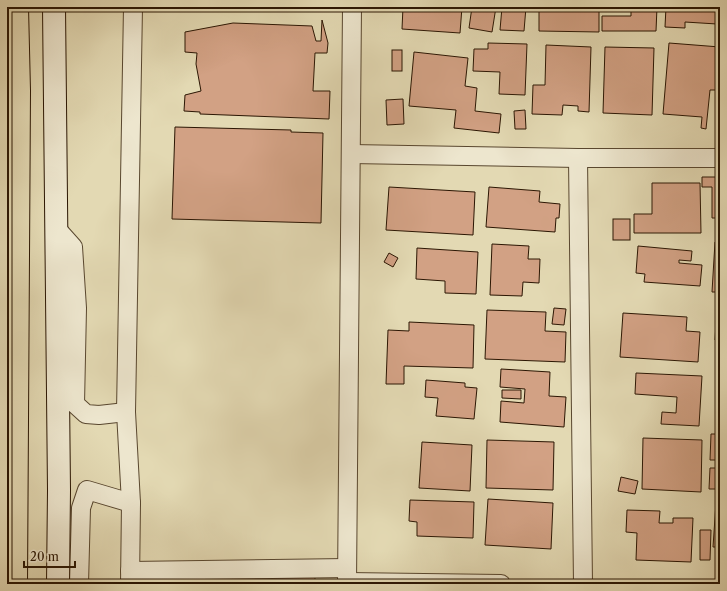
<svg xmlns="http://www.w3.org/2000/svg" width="727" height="591" viewBox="0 0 727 591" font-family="'Libre Caslon Text',serif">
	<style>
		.building { fill: #d2a184; stroke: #2b1603 }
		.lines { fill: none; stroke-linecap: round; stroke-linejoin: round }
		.minor-casing { stroke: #59472f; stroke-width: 20 }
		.secondary-casing { stroke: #2b1603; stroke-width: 24 }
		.motorway-casing { stroke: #2b1603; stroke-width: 24 }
		.minor { stroke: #ede6ce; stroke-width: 18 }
		.secondary { stroke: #ede6ce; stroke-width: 22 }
		.motorway { stroke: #e3d9b3; stroke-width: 22 }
	</style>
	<rect width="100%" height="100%" fill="#e3d9b3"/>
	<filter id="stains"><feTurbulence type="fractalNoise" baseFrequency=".005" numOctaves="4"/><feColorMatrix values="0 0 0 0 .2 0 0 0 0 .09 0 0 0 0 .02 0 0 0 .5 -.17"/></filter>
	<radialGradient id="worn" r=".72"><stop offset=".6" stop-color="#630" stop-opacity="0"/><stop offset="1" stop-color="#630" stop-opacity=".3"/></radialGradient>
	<!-- building -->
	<g class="building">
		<path d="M403,7h59l-2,26 -58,-4z"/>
		<path d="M472,7h24l-4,25 -23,-4z"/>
		<path d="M502,7h24l-2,24 -24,-1z"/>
		<path d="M539,7h60v25l-60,-1z"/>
		<path d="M631,7h26l-1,24h-54v-15h29z"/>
		<path d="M666,7h52l-1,17 -32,-2v6l-20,-1z"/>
		<path d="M322,20l6,23 -1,10h-12l-2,38h17l-1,28 -129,-5v-2l-16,-1 1,-16 16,-4 -5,-27 1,-11 -12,-1v-20l48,-9 79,3 4,15h5z"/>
		<path d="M488,43l39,1 -2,51 -26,-1 1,-22 -27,-1 1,-22h14z"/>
		<path d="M669,43l51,4 -4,43h-6l-4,39 -5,-1 1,-11 -39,-3z"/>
		<path d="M546,45l45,2 -2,65 -11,-1v-5l-15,-1 -1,10 -30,-1 1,-29h12z"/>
		<path d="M605,47l49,1 -2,67 -49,-2z"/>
		<rect x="392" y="50" width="10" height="21"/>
		<path d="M414,52l54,6 -3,28 12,2 -2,23 26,3 -2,19 -45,-5 2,-18 -47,-4z"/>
		<path d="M403,99l1,25 -17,1 -1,-25z"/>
		<path d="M525,110l1,19h-11l-1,-18z"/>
		<path d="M175,127l116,3v2l32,1 -2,90 -149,-4z"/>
		<path d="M702,177h18v41h-8v-31h-10z"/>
		<path d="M652,183h48l1,50h-67v-19h18z"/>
		<path d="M389,187l86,5 -2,43 -87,-5z"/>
		<path d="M489,187l51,4 -1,11 21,2 -1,14h-3l-1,14 -69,-5z"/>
		<rect x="613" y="219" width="17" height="21"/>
		<path d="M715,242h5v50h-8z"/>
		<path d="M492,244l37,2 -1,13h12l-1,24 -16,-1 -1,14 -32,-1z"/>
		<path d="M638,246l54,5 -1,10 -12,-1v3l23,2 -2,21 -56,-4 1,-8 -9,-1z"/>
		<path d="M417,248l61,4 -2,42 -31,-1v-12l-29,-2z"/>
		<path d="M389,253l9,5 -5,9 -9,-5z"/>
		<path d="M717,307h3v33h-5z"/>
		<path d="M554,308l12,1 -2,16 -12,-1z"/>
		<path d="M487,310l59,2 -1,19 21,1 -1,30 -80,-3z"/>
		<path d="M623,313l64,4 -1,14 14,1 -2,30 -78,-5z"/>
		<path d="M409,322l65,3 -1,43 -69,-2v18h-18l2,-54 21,1z"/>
		<path d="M501,369l49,3 -1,24 17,1 -2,30 -64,-5 1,-21 23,2 1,-14 -25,-2z"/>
		<path d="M636,373l66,3 -3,50 -38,-2 1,-12 14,1 1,-16 -42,-3z"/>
		<path d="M426,380l39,3v4l12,1 -3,31 -38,-3 2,-18 -13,-1z"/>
		<path d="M502,390h19v9l-19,-1z"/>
		<path d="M711,434h9v26h-10z"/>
		<path d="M643,438l59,2 -1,52 -59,-3z"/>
		<path d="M487,440l67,2 -1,48 -67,-2z"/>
		<path d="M422,442l50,3 -2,46 -51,-3z"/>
		<path d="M710,468h10v21h-11z"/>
		<path d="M621,477l17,4 -3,13 -17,-3z"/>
		<path d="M488,499l65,4 -2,46 -66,-4z"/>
		<path d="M410,500l64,2 -1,36 -56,-2v-14l-8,-1z"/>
		<path d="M716,503h4v44h-7z"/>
		<path d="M627,510l33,1 -1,12h14v-5h20l-2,44 -55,-2 1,-27 -11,-1z"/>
		<path d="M700,530h11l-1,30h-10z"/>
		<path d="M192,572l123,2v10h-123z"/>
	</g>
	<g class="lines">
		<!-- minor casing -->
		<g class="minor-casing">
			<g id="minor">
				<path d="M351,154l227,4h142"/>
				<path d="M578,158l5,426"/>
				<path d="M56,228l17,19 4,61 -2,96 11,10 13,1 27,-3"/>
				<path d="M130,571l217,-3"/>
				<path d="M347,582l154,2"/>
				<path d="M79,584l2,-76 6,-18 44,13"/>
				<path d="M130,584l1,-81 -5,-91 7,-405"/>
				<path d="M347,584l5,-577"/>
			</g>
		</g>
		<!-- secondary casing -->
		<g class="secondary-casing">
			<path id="secondary" d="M54,7l5,483 -1,94"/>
		</g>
		<!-- motorway casing -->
		<g class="motorway-casing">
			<path id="motorway" d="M16,584l3,-493 -2,-84"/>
		</g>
		<!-- minor -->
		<use href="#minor" class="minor"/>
		<!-- secondary -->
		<use href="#secondary" class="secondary"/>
		<!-- motorway -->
		<use href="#motorway" class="motorway"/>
	</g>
	<!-- margin -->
	<rect width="727" height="591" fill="none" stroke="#e3d9b3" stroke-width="24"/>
	<rect x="8" y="8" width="711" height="575" fill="none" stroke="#2b1603" stroke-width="2"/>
	<rect x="12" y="12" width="703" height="567" fill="none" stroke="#2b1603"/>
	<!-- scale -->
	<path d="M24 561v6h51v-6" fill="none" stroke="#2b1603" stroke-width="2"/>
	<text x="30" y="561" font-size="12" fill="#2b1603" stroke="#ede6ce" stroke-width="3" paint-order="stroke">20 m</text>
	<rect width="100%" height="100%" filter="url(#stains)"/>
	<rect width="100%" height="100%" fill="url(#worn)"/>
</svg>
